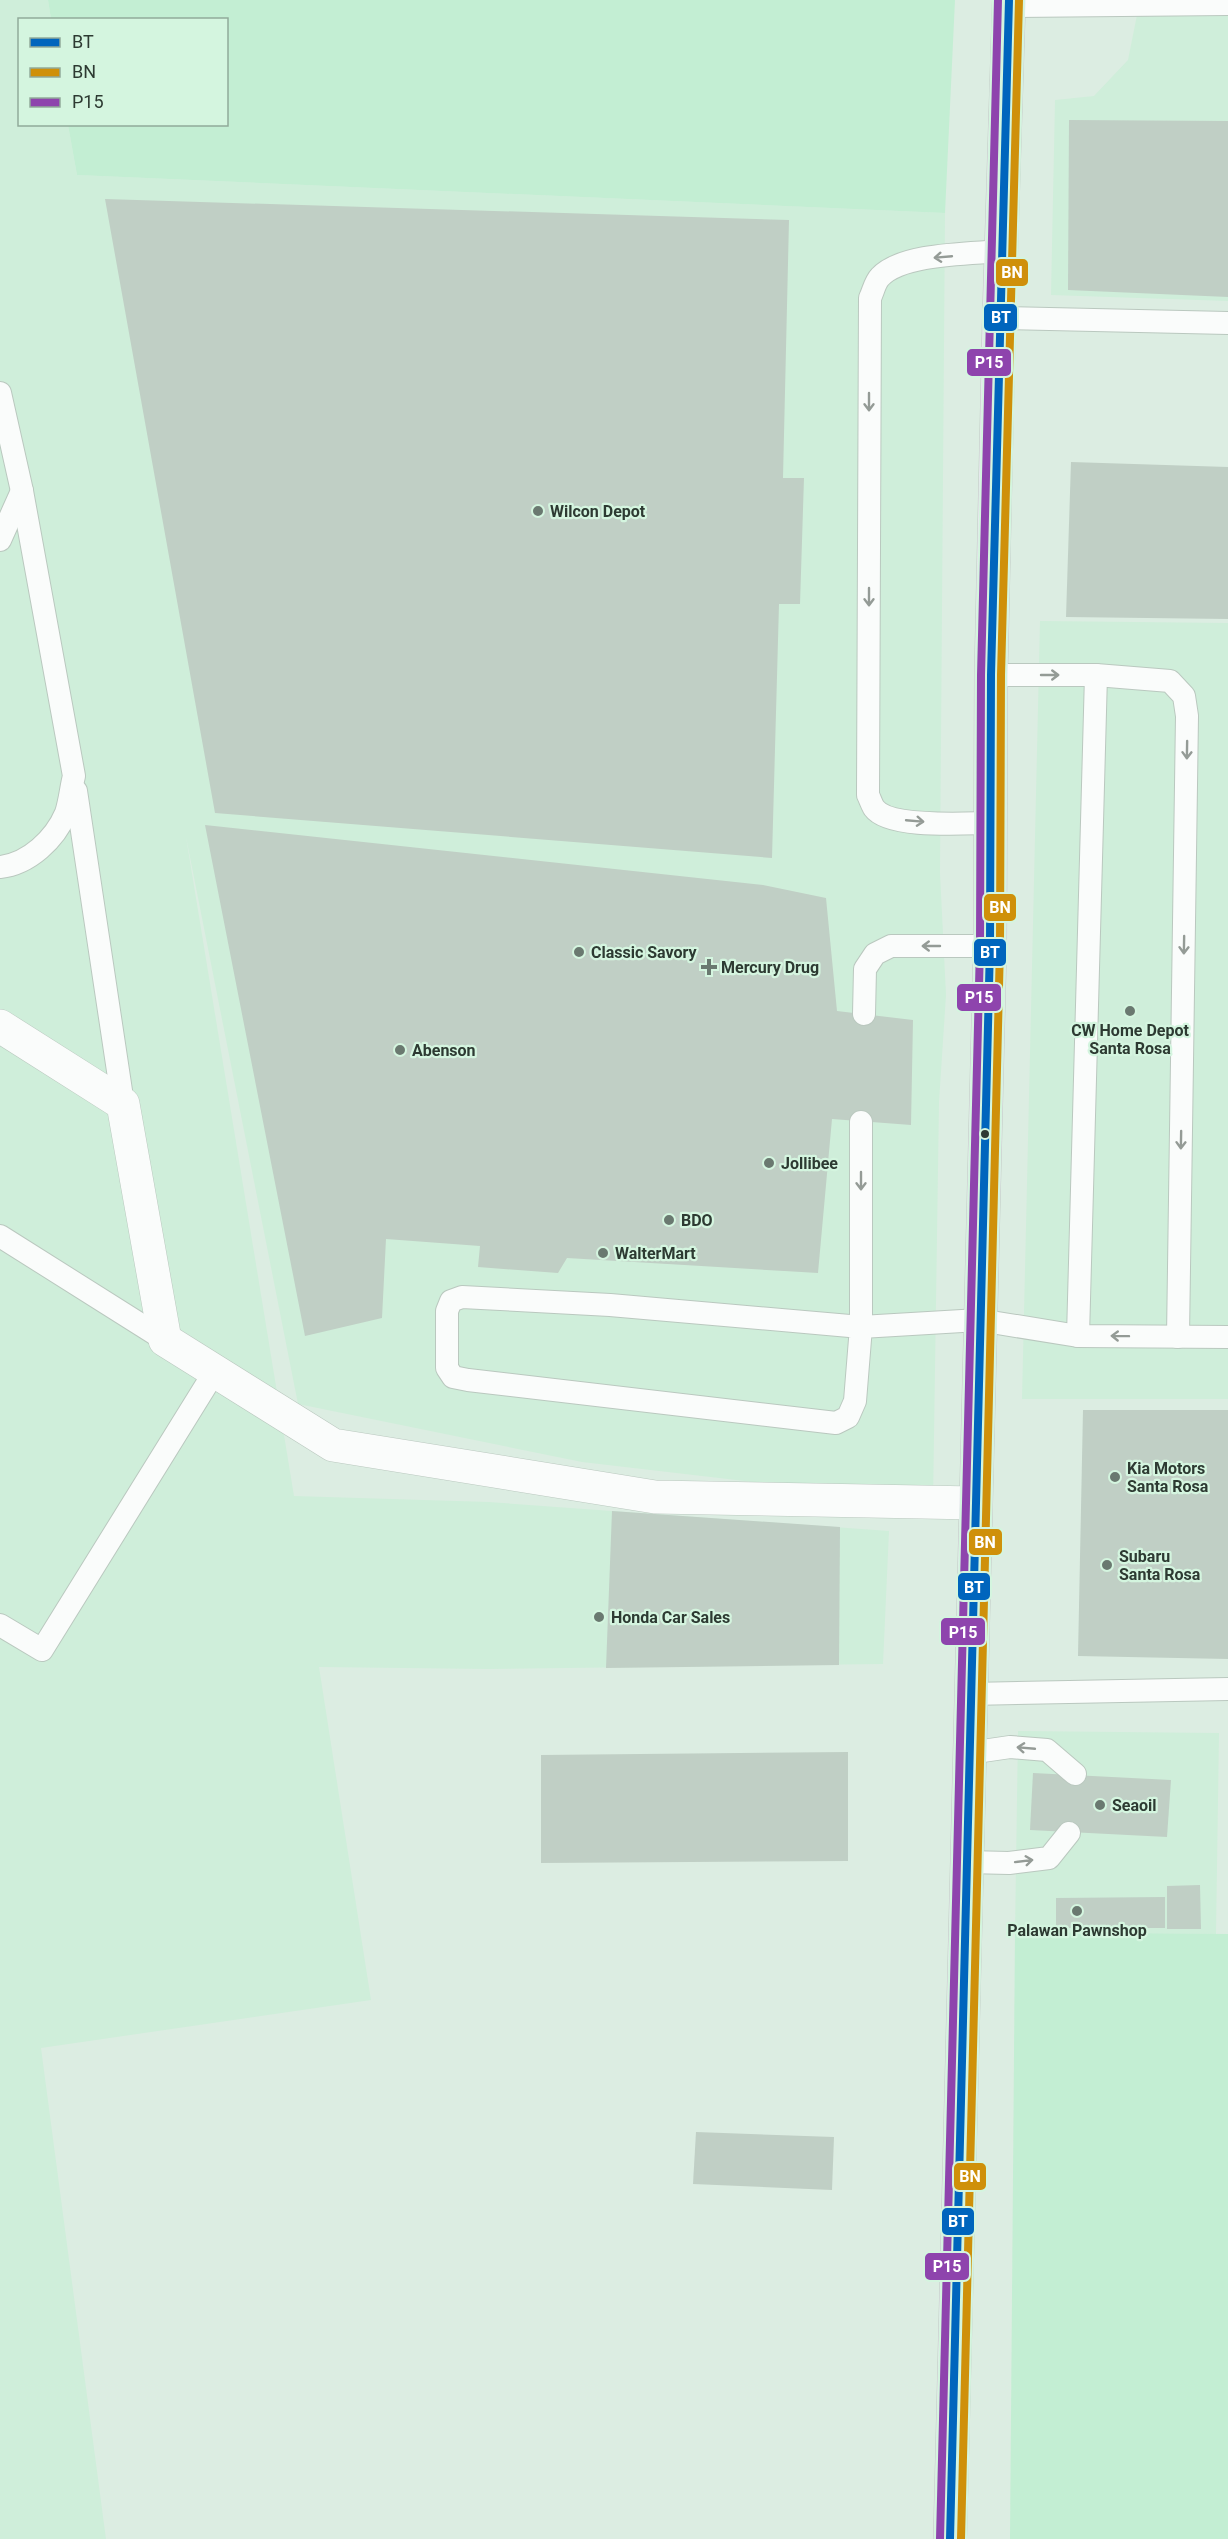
<svg xmlns="http://www.w3.org/2000/svg" width="1228" height="2539" viewBox="0 0 1228 2539" font-family="Roboto,sans-serif">
	<style>
		.built { fill: #cfeeda }
		.green { fill: #c3eed3 }
		.building { fill: #c0cfc5 }
		.lines { fill: none; stroke-linecap: round; stroke-linejoin: round }
		.service-casing { stroke: #bac8bf; stroke-width: 24 }
		.minor-casing { stroke: #bac8bf; stroke-width: 34 }
		.primary-casing { stroke: #c0cac4; stroke-width: 34 }
		.service { stroke: #fafcfb; stroke-width: 22 }
		.minor { stroke: #fafcfb; stroke-width: 33 }
		.primary { stroke: #e6e8ed; stroke-width: 33 }
		.bus-1-casing { stroke: #d4f5df; stroke-width: 12 }
		.bus-2-casing { stroke: #d4f5df; stroke-width: 12 }
		.bus-3-casing { stroke: #d4f5df; stroke-width: 12 }
		.bus-1 { stroke: #0065bd; stroke-width: 8 }
		.bus-2 { stroke: #cf900a; stroke-width: 8 }
		.bus-3 { stroke: #8e44ad; stroke-width: 8 }
		.oneway { stroke: #949b96 }
		.poi-dot { fill: #6a7970; stroke: #d4f5df; stroke-width: 2 }
		.bus-dot { fill: #2d3a32; stroke: #d4f5df; stroke-width: 2 }
		.labels { text-anchor: middle; dominant-baseline: central; stroke-width: 4.5; stroke-linejoin: round; paint-order: stroke }
		.poi-label { font-size: 16px; font-weight: bold; fill: #2d3a32; stroke: #d4f5df; text-anchor: start }
		.line-badge { stroke: #d4f5df; stroke-width: 2 }
		.badge-label { font-size: 16px; text-anchor: middle; font-weight: bold; fill: #fff }
	</style>
	<rect width="100%" height="100%" fill="#dcede2"/>
	<!-- built -->
	<g class="built">
		<path d="M0,0h48l3,19 -31,1v104l48,1 9,50 868,38 -5,660 6,122 -7,107 -6,401 -351,-41 -284,-58 -112,-567 108,659 195,6 400,29 -6,133 -395,5 -169,-2 52,333 -330,48 65,491h-106z"/>
		<path d="M1140,0h88v301l-177,-6 4,-195 39,-4 34,-36z"/>
		<path d="M1040,621l188,2v776h-206z"/>
		<path d="M1018,1731l201,2 -3,201 -201,-2z"/>
	</g>
	<!-- green -->
	<g class="green">
		<path d="M48,0h907l-10,213 -868,-38 -9,-50 158,-1v-104l-175,-1z"/>
		<path d="M1015,1932l213,2v605h-218z"/>
	</g>
	<!-- building -->
	<g class="building">
		<path d="M1069,120l159,1v176l-160,-7z"/>
		<path d="M105,199l684,21 -6,258h21l-4,126h-21l-7,254 -557,-45z"/>
		<path d="M1071,462l157,5v152l-162,-2z"/>
		<path d="M205,825l558,60 63,13 11,113 76,9 -2,105 -79,-6 -14,154 -251,-15 -9,15 -80,-6 2,-21 -94,-7 -4,79 -77,18z"/>
		<path d="M1083,1410h145v249l-150,-3z"/>
		<path d="M612,1511l228,16 -1,138 -233,3z"/>
		<path d="M848,1752v109l-307,2v-108z"/>
		<path d="M1033,1773l138,7 -4,57 -137,-7z"/>
		<path d="M1200,1885l1,44h-34v-43z"/>
		<path d="M1165,1897v31h-109v-30z"/>
		<path d="M696,2132l138,5 -2,53 -139,-6z"/>
	</g>
	<g class="lines">
		<!-- service casing -->
		<g class="service-casing">
			<g id="service">
				<path d="M1009,6l219,-2"/>
				<path d="M999,318l229,5"/>
				<path d="M0,393l22,98 52,285c-3,11 -4,25 -8,37 -11,26 -37,51 -66,54"/>
				<path d="M0,540l22,-49"/>
				<path d="M991,675h105l74,6 14,15 3,20 -9,621"/>
				<path d="M76,791l47,313"/>
				<path d="M991,823c-24,0 -102,6 -117,-15 -2,-3 -4,-9 -6,-13l2,-497c3,-6 5,-16 10,-21 22,-24 90,-23 121,-26"/>
				<path d="M864,1014l1,-45 10,-15 16,-8h99"/>
				<path d="M861,1122v205l-6,74 -7,16 -12,6 -368,-43 -15,-3 -6,-9v-57l4,-10 11,-4 148,8 251,22 118,-7 99,16 150,1"/>
				<path d="M0,1236l165,104"/>
				<path d="M1078,1336l18,-661"/>
				<path d="M0,1625l42,25 173,-279"/>
				<path d="M970,1694l258,-5"/>
				<path d="M969,1753l41,-6 37,3 28,24"/>
				<path d="M967,1862l42,1 40,-5 20,-25"/>
			</g>
		</g>
		<!-- minor casing -->
		<g class="minor-casing">
			<path id="minor" d="M0,1026l123,78 42,236 168,105 322,52 320,6"/>
		</g>
		<!-- primary casing -->
		<g class="primary-casing">
			<path id="primary" d="M950,2539l40,-1593 1,-271 8,-357 10,-318"/>
		</g>
		<!-- service -->
		<use href="#service" class="service"/>
		<!-- minor -->
		<use href="#minor" class="minor"/>
		<!-- primary -->
		<use href="#primary" class="primary"/>
		<!-- bus-1 casing -->
		<g class="bus-1-casing">
			<path id="bus-1" d="M950,2539l40,-1593 1,-271 18,-675"/>
		</g>
		<!-- bus-2 casing -->
		<g class="bus-2-casing">
			<path id="bus-2" d="M961,2539l39,-1593 1,-271 18,-675"/>
		</g>
		<!-- bus-3 casing -->
		<g class="bus-3-casing">
			<path id="bus-3" d="M940,2539l40,-1593 1,-271 17,-675"/>
		</g>
		<!-- bus-1 -->
		<use href="#bus-1" class="bus-1"/>
		<!-- bus-2 -->
		<use href="#bus-2" class="bus-2"/>
		<!-- bus-3 -->
		<use href="#bus-3" class="bus-3"/>
	</g>
	<!-- one-way arrows -->
	<defs><path id="oneway-shaft" d="M-6 0H5M1.5-3L5.5 0L1.5 3" fill="none" stroke-width="1.6" stroke-linecap="round" stroke-linejoin="round" transform="scale(1.5)"/></defs>
	<g class="oneway">
		<use href="#oneway-shaft" transform="translate(943 257) rotate(175)"/>
		<use href="#oneway-shaft" transform="translate(869 402) rotate(90)"/>
		<use href="#oneway-shaft" transform="translate(869 597) rotate(90)"/>
		<use href="#oneway-shaft" transform="translate(1050 675)"/>
		<use href="#oneway-shaft" transform="translate(1187 750) rotate(91)"/>
		<use href="#oneway-shaft" transform="translate(915 821) rotate(5)"/>
		<use href="#oneway-shaft" transform="translate(1184 945) rotate(91)"/>
		<use href="#oneway-shaft" transform="translate(931 946) rotate(180)"/>
		<use href="#oneway-shaft" transform="translate(1181 1140) rotate(91)"/>
		<use href="#oneway-shaft" transform="translate(861 1181) rotate(90)"/>
		<use href="#oneway-shaft" transform="translate(1120 1336) rotate(-179)"/>
		<use href="#oneway-shaft" transform="translate(1026 1748) rotate(-175)"/>
		<use href="#oneway-shaft" transform="translate(1024 1861) rotate(-7)"/>
	</g>
	<!-- markers -->
	<g class="poi-dot">
		<circle cx="538" cy="511" r="6"/>
		<circle cx="579" cy="952" r="6"/>
		<path d="M706 958h6v6h6v6h-6v6h-6v-6h-6v-6h6z"/>
		<circle cx="1130" cy="1011" r="6"/>
		<circle cx="400" cy="1050" r="6"/>
		<circle cx="769" cy="1163" r="6"/>
		<circle cx="669" cy="1220" r="6"/>
		<circle cx="603" cy="1253" r="6"/>
		<circle cx="1115" cy="1477" r="6"/>
		<circle cx="1107" cy="1565" r="6"/>
		<circle cx="599" cy="1617" r="6"/>
		<circle cx="1100" cy="1805" r="6"/>
		<circle cx="1077" cy="1911" r="6"/>
	</g>
	<circle class="bus-dot" cx="985" cy="1134" r="5"/>
	<g class="labels">
		<!-- poi labels -->
		<g class="poi-label">
			<text x="550" y="511">Wilcon Depot</text>
			<text x="591" y="952">Classic Savory</text>
			<text x="721" y="967">Mercury Drug</text>
			<text x="1130" y="1030" text-anchor="middle">CW Home Depot<tspan x="1130" dy="18">Santa Rosa</tspan></text>
			<text x="412" y="1050">Abenson</text>
			<text x="781" y="1163">Jollibee</text>
			<text x="681" y="1220">BDO</text>
			<text x="615" y="1253">WalterMart</text>
			<text x="1127" y="1468">Kia Motors<tspan x="1127" dy="18">Santa Rosa</tspan></text>
			<text x="1119" y="1556">Subaru<tspan x="1119" dy="18">Santa Rosa</tspan></text>
			<text x="611" y="1617">Honda Car Sales</text>
			<text x="1112" y="1805">Seaoil</text>
			<text x="1077" y="1930" text-anchor="middle">Palawan Pawnshop</text>
		</g>
	</g>
	<g class="line-badge">
		<rect x="995" y="258" width="34" height="29" rx="6" fill="#cf900a"/>
		<rect x="983" y="303" width="35" height="29" rx="6" fill="#0065bd"/>
		<rect x="966" y="348" width="46" height="29" rx="6" fill="#8e44ad"/>
		<rect x="983" y="893" width="34" height="29" rx="6" fill="#cf900a"/>
		<rect x="973" y="938" width="34" height="29" rx="6" fill="#0065bd"/>
		<rect x="956" y="983" width="46" height="29" rx="6" fill="#8e44ad"/>
		<rect x="968" y="1528" width="35" height="28" rx="6" fill="#cf900a"/>
		<rect x="957" y="1572" width="34" height="29" rx="6" fill="#0065bd"/>
		<rect x="940" y="1617" width="46" height="29" rx="6" fill="#8e44ad"/>
		<rect x="953" y="2162" width="34" height="29" rx="6" fill="#cf900a"/>
		<rect x="941" y="2207" width="34" height="29" rx="6" fill="#0065bd"/>
		<rect x="924" y="2252" width="46" height="29" rx="6" fill="#8e44ad"/>
	</g>
	<g class="badge-label">
		<text x="1012" y="278">BN</text>
		<text x="1001" y="323">BT</text>
		<text x="989" y="368">P15</text>
		<text x="1000" y="913">BN</text>
		<text x="990" y="958">BT</text>
		<text x="979" y="1003">P15</text>
		<text x="985" y="1548">BN</text>
		<text x="974" y="1593">BT</text>
		<text x="963" y="1638">P15</text>
		<text x="970" y="2182">BN</text>
		<text x="958" y="2227">BT</text>
		<text x="947" y="2272">P15</text>
	</g>
	<!-- legend -->
	<rect x="18" y="18" width="210" height="108" fill="#d4f5df" stroke="#91aa9a" stroke-width="1.5"/>
	<rect x="30" y="38" width="30" height="9" fill="#0065bd" stroke="#91aa9a" stroke-width="1.5"/>
	<text x="72" y="48" font-size="18" fill="#2d3a32">BT</text>
	<rect x="30" y="68" width="30" height="9" fill="#cf900a" stroke="#91aa9a" stroke-width="1.5"/>
	<text x="72" y="78" font-size="18" fill="#2d3a32">BN</text>
	<rect x="30" y="98" width="30" height="9" fill="#8e44ad" stroke="#91aa9a" stroke-width="1.5"/>
	<text x="72" y="108" font-size="18" fill="#2d3a32">P15</text>
</svg>
